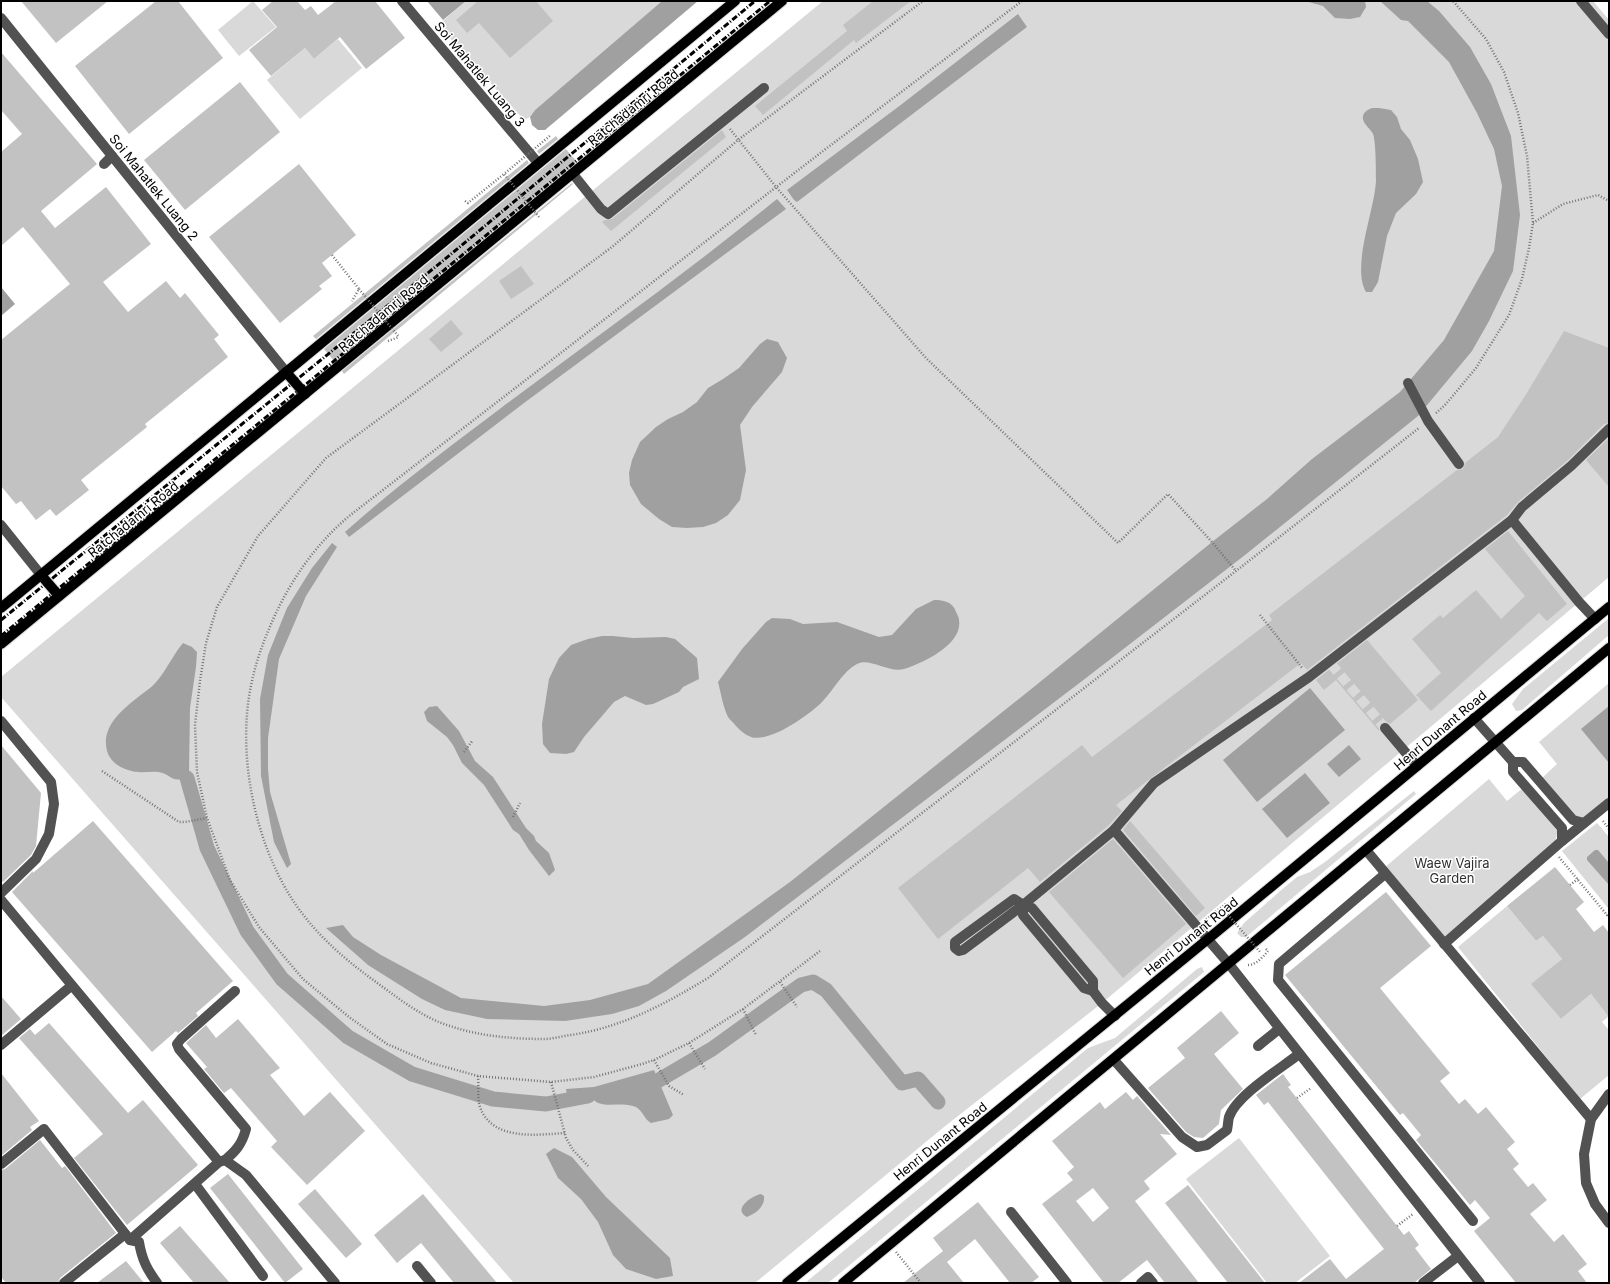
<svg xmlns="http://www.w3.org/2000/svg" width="1610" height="1284" viewBox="0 0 1610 1284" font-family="Inter,sans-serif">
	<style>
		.green { fill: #d9d9d9 }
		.water { fill: #a0a0a0 }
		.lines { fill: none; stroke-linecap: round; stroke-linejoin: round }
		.canal { stroke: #a0a0a0; stroke-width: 15 }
		.building { fill: #c2c2c2; fill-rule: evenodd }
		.minor-tunnel { stroke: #d9d9d9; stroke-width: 10; stroke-dasharray: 10 5; stroke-linecap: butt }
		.major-casing { stroke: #dbdbdb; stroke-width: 12 }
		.path { stroke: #747474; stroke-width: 2.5; stroke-dasharray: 1 2; stroke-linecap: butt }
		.minor { stroke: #525252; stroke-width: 10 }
		.major { stroke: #000; stroke-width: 10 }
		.rail { stroke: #000; stroke-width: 3; stroke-dasharray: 6 2 1 2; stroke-linecap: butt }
		.path-bridge { stroke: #747474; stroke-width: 2.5; stroke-dasharray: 1 2; stroke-linecap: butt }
		.labels { text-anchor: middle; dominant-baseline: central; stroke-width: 3; stroke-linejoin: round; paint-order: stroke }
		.street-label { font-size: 13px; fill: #000; stroke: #fff }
		.park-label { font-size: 13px; fill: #303030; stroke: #fff }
	</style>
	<rect width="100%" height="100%" fill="#fff"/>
	<!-- green -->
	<g class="green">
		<path d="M253,1l23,26 -37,29 -21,-26z"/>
		<path d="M466,1h196l-127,109 -5,7 -6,3 -86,-95z"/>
		<path d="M823,1h770l16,19v557l-507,426 -158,124 -189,156h-241l-513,-586v-20z"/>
		<path d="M338,39l24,29 -62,51 -33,-39 38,-32 9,11z"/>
		<path d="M1609,618v17l-87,75 -6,1 -4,-7 11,-15z"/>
		<path d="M1609,683v117l-26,20 -8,-3 -33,-39 15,-14 -18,-22z"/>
		<path d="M1489,779l18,22 17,-14 34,42 -3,14 -111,96 -60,-71z"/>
		<path d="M1414,791l2,3 -170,143h-5l-4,-4 7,-10 35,-31 18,-15 13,-5 15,-10z"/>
		<path d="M1597,823l12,14 -1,71 -46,-57z"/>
		<path d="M1507,906l29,35 7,-5 19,23 -30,25 29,35 30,-25 18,22 -7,6 7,8v45l-29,24 -122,-152z"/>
		<path d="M1202,967l2,5 -376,311h-23l283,-235 27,-10 82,-69z"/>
		<path d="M1239,1138l91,118 -35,27h-28l-81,-104z"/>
	</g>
	<!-- water -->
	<g class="water">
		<path d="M427,1h39l-23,19z"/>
		<path d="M662,1h36l-153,129h-7l-6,-5 -2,-8 5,-7z"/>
		<path d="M1305,1h60l1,6 -6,10 -10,2 -15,-1 -12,-12z"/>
		<path d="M1380,1h47l12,10 31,36 21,37 20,52 9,79 -7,56 -24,50 -17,30 -54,65 -173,139 -159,123 -341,259 -79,54 -27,15 -27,8 -47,7 -78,-2 -42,-9 -23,-11 -54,-34 -42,-37 17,-3 10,12 28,18 80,43 83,8 46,-6 58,-16 142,-102 245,-196 177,-144 55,-43 45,-40 88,-67 44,-52 50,-89 8,-65 -8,-37 -17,-36 -28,-51 -41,-41 -7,-1z"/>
		<path d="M1018,14l9,13 -230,175 -3,-2 -7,-10 115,-86z"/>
		<path d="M1372,108h7l12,2 6,7 4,12 9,11 8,19 5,23 -7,12 -20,19 -9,23 -9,46 -6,10h-6c-15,-26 9,-82 10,-112 0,-8 0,-39 -3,-46 -2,-5 -9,-9 -10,-15 -1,-6 4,-9 9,-11z"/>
		<path d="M777,199l9,10 -262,194 -175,134 -4,-5c49,-44 103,-84 156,-124 92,-69 187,-136 276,-209z"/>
		<path d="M1,287l14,17 -14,12z"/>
		<path d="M767,339l11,3 9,16 -5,14 -30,35 -12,18 6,45 -6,30 -12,15 -12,8 -13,4 -16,1 -15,-1 -13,-8 -18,-15 -11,-19 -1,-12 3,-13 8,-18 16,-15 12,-8 15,-7 14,-10 11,-14 15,-9 16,-11 21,-24z"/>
		<path d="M332,543l5,4 -31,49 -27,63 -11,79v31l2,23 21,72 -4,4 -13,-26 -13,-66 -1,-77 8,-44 19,-47 25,-40z"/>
		<path d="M934,600c10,0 19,2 22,12 1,2 3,5 3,8 4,25 -37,43 -55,49 -16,4 -35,-12 -47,-5 -14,7 -24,27 -35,38 -13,13 -52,41 -71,35 -6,-2 -11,-7 -15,-11 -2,-3 -6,-6 -8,-9 -5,-10 -7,-24 -10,-35l24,-33 24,-27 6,-4 18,1 13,5 34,-2 42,15 13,-2 24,-26z"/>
		<path d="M602,636h11l20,2 33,-1 9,2 22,19 2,21 -16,8 -4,5 -26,12 -7,1 -21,-9 -11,6 -30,35 -10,15 -8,2 -16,-1 -7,-9 -1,-20 7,-45 10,-21 12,-13 17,-6z"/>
		<path d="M183,643l9,4 5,5 -1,15 -6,41 -1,64 -2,6c-18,5 -15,-4 -29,-6 -10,-1 -19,2 -30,-2 -10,-3 -18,-9 -21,-19 -7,-27 20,-45 39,-60 4,-3 8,-6 11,-10 10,-12 16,-26 26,-38z"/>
		<path d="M1310,688l35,42 -88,72 -34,-42z"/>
		<path d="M437,706l22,25 16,30 18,16 33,51 8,8 2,5 13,12 6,17 -6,6 -20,-26 -10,-16 -6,-4 -29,-45 -22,-22 -9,-18 -6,-8 -20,-16 -3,-9 5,-5z"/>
		<path d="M1609,706v57l-28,-34z"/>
		<path d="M1349,745l12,14 -22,18 -12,-13z"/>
		<path d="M1305,773l25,30 -43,35 -25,-29z"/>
		<path d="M1595,850h3l11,13v22l-22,-25v-3z"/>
		<path d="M654,1070l19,45 -4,4 -18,4c-7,-4 -8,-12 -15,-16 -13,-5 -27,0 -38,-4 -2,-1 -5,-4 -8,-5l-22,4 -2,-13 28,-2z"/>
		<path d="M554,1148l18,9 34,40 64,61 3,18 -17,3 -30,-10 -13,-14 -15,-33 -17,-23 -23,-21 -12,-24z"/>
		<path d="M761,1194l3,2c1,11 -8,17 -17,21 -15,-7 4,-21 14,-23z"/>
	</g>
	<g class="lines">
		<!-- canal -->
		<g class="canal">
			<path d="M187,778l20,70 40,83 35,48 66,58 64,37 81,25 53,5 42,-8"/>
			<path d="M639,1086l15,-3 58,-34 89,-64 12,-3 13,8 76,93 16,-4 20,23"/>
		</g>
	</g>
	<!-- building -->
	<g class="building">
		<path d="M21,1h87l-52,42z"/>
		<path d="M156,1h22l45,57 -94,76 -54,-68z"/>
		<path d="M273,1h24l8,9 6,-4 7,9 18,-14h39l30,37 -39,31 -26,-32 -26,22 -9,-11 -34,28 -22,-26 28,-23 -15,-17z"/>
		<path d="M478,1h58l17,20 -43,37 -31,-35 -12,10 -11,-13z"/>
		<path d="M873,1h38l-55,42 -2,-3 -91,75 -8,-9 92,-75 -4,-6z"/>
		<path d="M1,52l96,112 -56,47 14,17 51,-41 45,57 -48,38 25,30 38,-31 14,17 5,-5 34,42 -5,4 14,18 -83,67 2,3 -66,53 8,10 -33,26 -6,-7 -14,11 -15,-19 -5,3 -15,-18v-146l69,-56 -47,-57 -22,19v-94l21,-18 -21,-24z"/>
		<path d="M240,82l40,50 -95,78 -41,-50z"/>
		<path d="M722,130l4,7 -115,94 -9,-9 3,-2 7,-1z"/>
		<path d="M556,136l2,3 -19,15 -2,-3z"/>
		<path d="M566,149l11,13 -243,199 -10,-12z"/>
		<path d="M527,160l2,3 -213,176 -3,-3z"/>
		<path d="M299,164l57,71 -34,28 10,13 -13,10 3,3 -42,34 -71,-86z"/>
		<path d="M572,183l1,1 -229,190 -2,-3z"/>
		<path d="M521,266l13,18 -23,15 -12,-18z"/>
		<path d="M451,320l12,14 -22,18 -12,-13z"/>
		<path d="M1564,331l45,17v75l-5,1 -37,37 -49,41 -11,13 -200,155 -6,-7 -185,142 6,6 -13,14 -69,57 -12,-14 -90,71 -40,-51 184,-143 10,12 180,-137 -3,-5 188,-145 6,-1 2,-6 33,-26 27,-41z"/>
		<path d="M1609,438v49l-23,-27z"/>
		<path d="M1508,531l59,73 -20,17 -8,-8 -108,98 -15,-16 25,-22 -29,-34 28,-24 3,3 33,-28 25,29 24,-23 -40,-47z"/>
		<path d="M1367,640l51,60 -28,24 -3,-2 -6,1 -2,3v5l-43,-51 -12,10 -8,-10z"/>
		<path d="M1,745l40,48 -5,53 -5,9 -28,27 -2,-2z"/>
		<path d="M93,821l140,160 -37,32 2,3 -20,17 -2,-2 -24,21 -140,-160 21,-21v2z"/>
		<path d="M1130,821l75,87 -9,8 -73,-86z"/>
		<path d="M1113,839l73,85 -63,54 -74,-86z"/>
		<path d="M1555,867l29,35 -8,7 18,23 9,-7 6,8v84l-18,-23 -30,25 -30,-35 31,-25 -19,-23 -7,5 -29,-35z"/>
		<path d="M1386,892l45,54 -51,42 70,85 -10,8 19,23 6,-5 13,15 8,-7 29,35 -8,7 12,15 -6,5 15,18 5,-4 14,17 -17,14 24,28 9,-8 24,30 -9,7 9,12h-71l-42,-52 16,-13 -15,-18 -5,5 -54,-65 5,-5 -18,-22 -3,2 -115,-140z"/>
		<path d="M1,996l20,23 -20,17z"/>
		<path d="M1221,1011l18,22 -25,21 29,35 -22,21 -2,14 -16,14 -9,-1 -8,-5 -38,-44 37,-30 -8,-10z"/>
		<path d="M238,1019l42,49 -10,7 34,41 26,-24 35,39 -58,54 -36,-38 6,-6 -46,-53 -7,5 -20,-24 3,-2 -21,-24 20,-18 10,13z"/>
		<path d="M49,1023l79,90 15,-13 55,65 -71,60 -53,-67 29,-24 -84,-96 11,-9 5,6z"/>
		<path d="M1,1073l38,48 -9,6 2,3 -31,26z"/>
		<path d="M1283,1074l8,11 -3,2 116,148 5,-4 10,14 -4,3 16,21 -17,14h-115l31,-24 16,20 38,-30 -116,-147 -4,3 -8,-10z"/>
		<path d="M1126,1092l7,8 4,-4 34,39 -11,-1 17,20 -33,27 6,8 -15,12 64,82h-34l-18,-23 -29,23h-14l-62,-79 31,-24 -6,-7 7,-6 -22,-26 48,-39 5,7zM1093,1188l16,20 -16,14 -17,-21z"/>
		<path d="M40,1140l22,28 3,-2 51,67 -56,45 -2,5h-52l-5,-6v-107l4,-1z"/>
		<path d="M228,1174l75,95 -18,14 -75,-95z"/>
		<path d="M1188,1185l77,98h-37l-63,-80z"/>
		<path d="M315,1189l47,55 -16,14 -48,-54z"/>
		<path d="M423,1194l74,89h-43l-33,-40 -24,20 -23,-28z"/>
		<path d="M978,1202l61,75 -8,6h-21l-35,-44 -28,23 17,21h-61l40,-32 -10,-13z"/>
		<path d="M180,1226l50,57h-36l-34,-40z"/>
		<path d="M126,1261l18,22h-47z"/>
	</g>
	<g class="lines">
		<!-- minor-tunnel -->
		<path class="minor-tunnel" d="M1331,664l54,64"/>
		<!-- major casing -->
		<g class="major-casing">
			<g id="major">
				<path d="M286,372l19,22"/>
				<path d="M41,575l18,21"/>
				<path d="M1,608l734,-607"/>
				<path d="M1,644l781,-643"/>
				<path d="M787,1283l421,-344 401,-332"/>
				<path d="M843,1283l766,-635"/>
			</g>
		</g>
		<!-- path -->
		<g class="path">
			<path d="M1022,1l-199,150 -470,362c-33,26 -59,62 -77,100 -10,22 -19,44 -24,68 -16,70 2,159 40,218 22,34 52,60 84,83 22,16 47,36 74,44 29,10 62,13 94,13 9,0 18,-3 27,-4 52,-8 92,-30 137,-57l528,-407 183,-143"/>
			<path d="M730,129l46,58 150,171 192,185 50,-49 44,48 24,29"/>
			<path d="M465,201l3,2 36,-29"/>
			<path d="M1533,223l30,-19 35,-9 11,6"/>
			<path d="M332,255l27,34 -7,12"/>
			<path d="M388,341l11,-4"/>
			<path d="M1436,413l10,-9 30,-36 33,-53 13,-36 7,-31 4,-25 -6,-67 -9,-43 -14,-41 -18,-33 -33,-38"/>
			<path d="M1260,615l43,54"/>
			<path d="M464,752l9,-12"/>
			<path d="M102,771l77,51h6l22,-4"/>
			<path d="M513,817l7,-14"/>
			<path d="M1603,821l6,8"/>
			<path d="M1559,857l48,58 2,-2"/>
			<path d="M1570,885l8,-6"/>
			<path d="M1206,919l21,-16 2,2 -1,2"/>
			<path d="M820,951l-77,58 -54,34 -35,17 -12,4 -48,13 -43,5 -73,-6 -47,-13 -44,-19 -38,-27 -46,-38 -44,-52 -29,-47 -23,-62 -10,-46 -2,-47 5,-44 6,-38 11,-36 41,-71 68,-78 286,-211 126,-107 185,-139"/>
			<path d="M1248,965c8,0 15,-8 20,-14l-3,-3"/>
			<path d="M780,982l17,25"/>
			<path d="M743,1009l13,26"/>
			<path d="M689,1043l16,26"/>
			<path d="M654,1060l15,26 15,9"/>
			<path d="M478,1076c1,9 -1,22 2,31 12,34 56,28 85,26"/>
			<path d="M551,1082l15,56 7,12 15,16"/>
			<path d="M1297,1098l14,-10"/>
			<path d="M1397,1226l16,-12"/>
			<path d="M896,1252l25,31"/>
		</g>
		<!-- minor -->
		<g class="minor">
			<path d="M402,1l136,162"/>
			<path d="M1581,1l28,33"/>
			<path d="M1,18l285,354"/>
			<path d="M104,164l8,-8"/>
			<path d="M573,174l28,35 7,5 156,-126"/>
			<path d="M1408,383l20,38 31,43"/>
			<path d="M1512,520l67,82 16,17"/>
			<path d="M1,525l40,50"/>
			<path d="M1474,718l39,44v10l49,56v13"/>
			<path d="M1,721l50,61 3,22 -5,30 -13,25 -35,34"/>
			<path d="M1385,728l32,38"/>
			<path d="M1513,762h10l50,58 11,3"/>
			<path d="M1114,830l-91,75 -60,45 -4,1 -4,-3v-6l59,-43 9,6 9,3 61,73v10l9,12 13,13"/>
			<path d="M1366,850l225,269"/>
			<path d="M1385,874l-106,90 -1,16 195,241"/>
			<path d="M1,900l218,262"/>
			<path d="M1023,905v10l61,73 9,3"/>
			<path d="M1444,944l118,-103 47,-38"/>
			<path d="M1,1045l70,-59"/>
			<path d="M1258,1046l21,-17"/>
			<path d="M1114,1060l68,77 15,10 10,-2 20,-15c1,-4 1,-9 2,-13 8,-22 51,-48 70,-63"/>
			<path d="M1609,1094l-18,25 -7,35 2,29 9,21 14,19"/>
			<path d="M225,1160c11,-9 17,-16 21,-31l-67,-80 -2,-5 4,-5 54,-48"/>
			<path d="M1,1164l43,-35 86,111 89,-78 6,-2 21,15 89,108"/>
			<path d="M195,1184l68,92"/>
			<path d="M1011,1212l56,71"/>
			<path d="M130,1240l9,2c3,18 8,27 18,41"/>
			<path d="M417,1266l14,17"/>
			<path d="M64,1283l61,-49"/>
			<path d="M1141,1283l7,-6 5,6"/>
			<path d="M1423,1283l35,-27"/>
			<path d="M1480,1283l-251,-319 -115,-134 40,-47 155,-106 203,-157 10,-13 49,-41 38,-37"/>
		</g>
		<!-- major -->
		<use href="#major" class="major"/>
		<!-- rail -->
		<g class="rail">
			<path d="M1,620l449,-365 305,-254"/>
			<path d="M1,636l769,-635"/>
		</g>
		<!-- path-bridge -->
		<g class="path-bridge">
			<path d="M539,217l-35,-43 47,-39"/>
			<path d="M359,289l40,48"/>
			<path d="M1224,910l36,42"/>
		</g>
	</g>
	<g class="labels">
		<!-- street labels -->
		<g class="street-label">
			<text transform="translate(480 74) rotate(50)">Soi Mahatlek Luang 3</text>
			<text transform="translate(633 107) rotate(-39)">Ratchadamri Road</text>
			<text transform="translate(154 187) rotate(51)">Soi Mahatlek Luang 2</text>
			<text transform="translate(383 313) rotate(-40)">Ratchadamri Road</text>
			<text transform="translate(133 519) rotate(-39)">Ratchadamri Road</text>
			<text transform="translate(1440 730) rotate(-40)">Henri Dunant Road</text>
			<text transform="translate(1191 936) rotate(-39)">Henri Dunant Road</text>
			<text transform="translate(940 1141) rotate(-39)">Henri Dunant Road</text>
		</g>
		<!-- park labels -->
		<g class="park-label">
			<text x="1452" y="863">Waew Vajira<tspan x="1452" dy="15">Garden</tspan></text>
		</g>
	</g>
	<!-- border -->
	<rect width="1610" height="1284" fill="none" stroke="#000000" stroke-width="4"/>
</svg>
